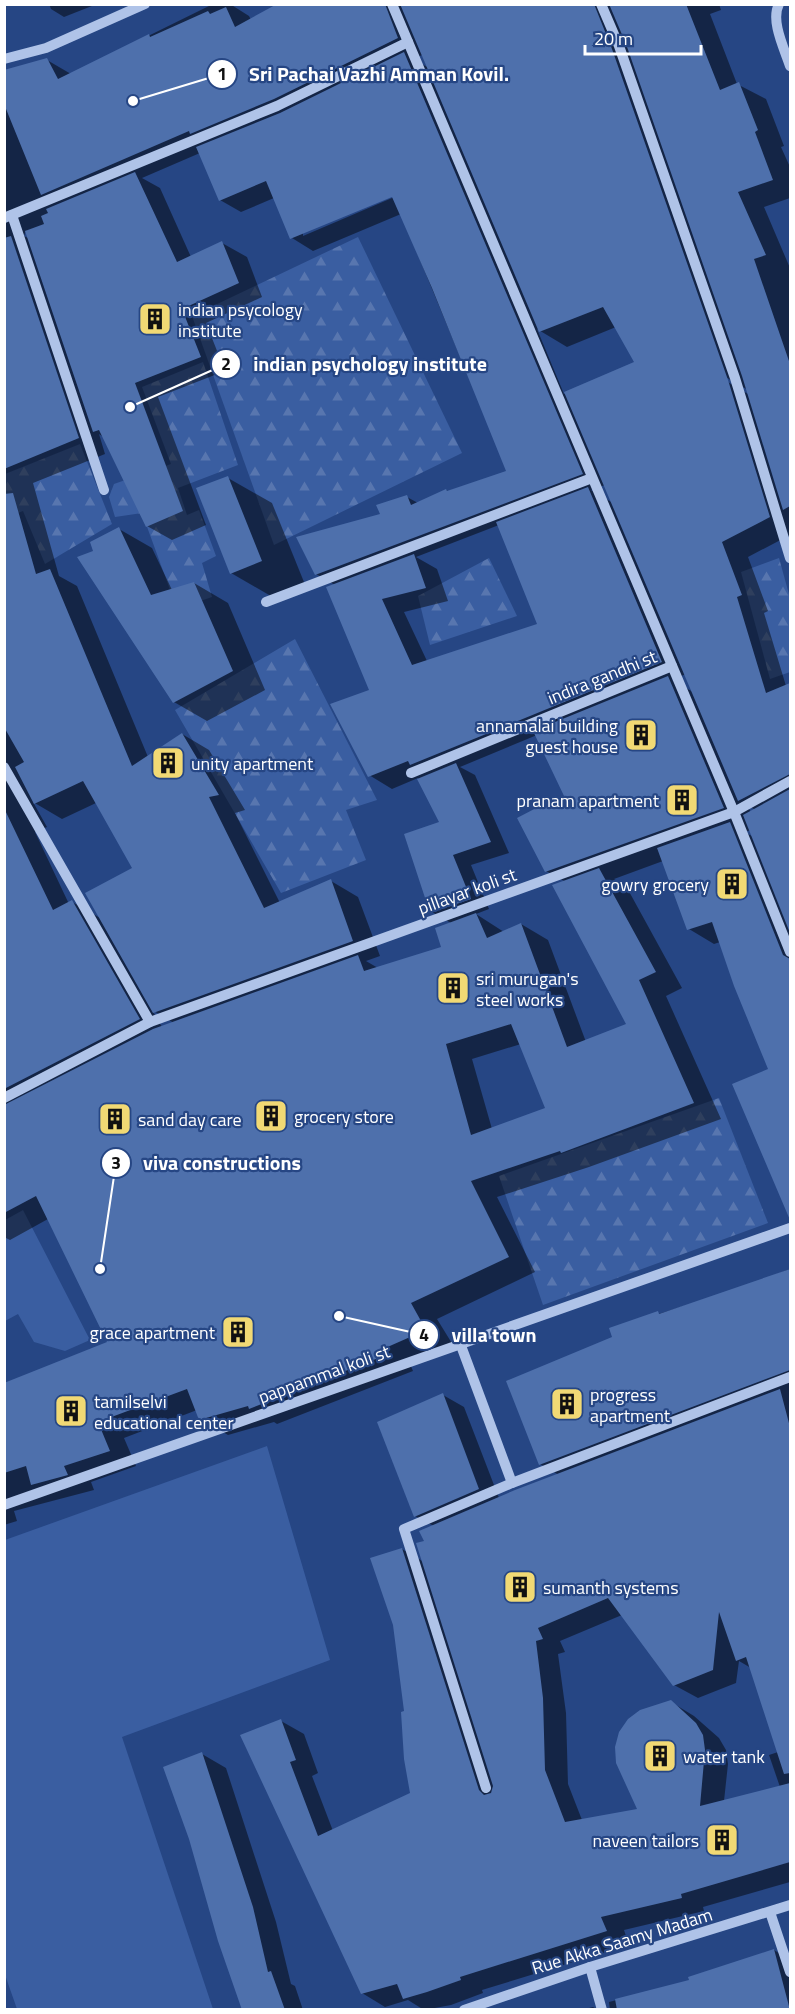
<svg xmlns="http://www.w3.org/2000/svg" width="795" height="2014" viewBox="0 0 795 2014" font-family="'Titillium Web',sans-serif">
	<style>
		.grass { fill: #3a5ea1 }
		.forest { fill: url(#forest-firs) }
		.shadow { fill: #0007; fill-rule: evenodd }
		.building { fill: #4e70ac; fill-rule: evenodd }
		.lines { fill: none; stroke-linecap: round; stroke-linejoin: round }
		.minor { stroke: #afc3e8; stroke-width: 10 }
		.labels { text-anchor: middle; dominant-baseline: central; stroke-width: 4.5; stroke-linejoin: round; paint-order: stroke }
		.poi-label { font-size: 18px; fill: #fff; stroke: #264684; text-anchor: start }
		.street-label { font-size: 18px; fill: #fff; stroke: #264684 }
		.leader { fill: none; stroke: #fff; stroke-width: 2 }
		.callout-dot { fill: #fff; stroke: #264684; stroke-width: 2 }
		.mark-label { font-size: 18px; text-anchor: middle; font-weight: bold; fill: #111 }
		.callout-label { font-size: 20px; text-anchor: middle; font-weight: bold; fill: #fff; stroke: #264684; stroke-width: 4.5; stroke-linejoin: round; paint-order: stroke }
	</style>
	<defs>
		<pattern id="forest-firs" width="22" height="20" patternUnits="userSpaceOnUse" patternTransform="scale(1.5)"><rect width="22" height="20" fill="#3a5ea1"/><path d="M5 1l3.5 6h-7zM16 11l3.5 6h-7z" fill="#5876af"/></pattern>
	</defs>
	<rect width="100%" height="100%" fill="#264684"/>
	<!-- grass -->
	<g class="grass">
		<path d="M23,1210l67,130 -25,11 -31,-9 -16,-28 -13,7v-101z"/>
		<path d="M267,1446l63,214 -208,77 91,272h-196l-13,-37 1,-432z"/>
	</g>
	<!-- forest -->
	<g class="forest">
		<path d="M358,237l104,216 -188,92 -82,-229z"/>
		<path d="M203,362l35,103 -60,23 9,27 12,-5 17,46 -14,7 10,34 -35,12 -35,-96 -27,4 -6,-20 5,-13 57,-20 -29,-77z"/>
		<path d="M80,444l32,80 -67,40 -22,-53 -18,7v-44z"/>
		<path d="M489,558l28,58 -87,29 -12,-49z"/>
		<path d="M779,558l11,40v74l-20,7 -29,-107z"/>
		<path d="M295,639l82,161 -31,10 20,50 -85,33 -106,-183z"/>
		<path d="M719,1098l49,125 -225,82 -44,-129z"/>
	</g>
	<!-- shadow -->
	<g class="shadow">
		<path d="M49,4h48l-33,13 -13,-8z"/>
		<path d="M213,4h17l19,12 2,4 29,-16h439l2,6 -11,4 27,70 29,15 18,47 -3,1 9,20v31l-26,9 26,61v267l-42,22 20,54 -4,2 22,73 4,-2v230l-6,-4 6,17v280l-5,-3 -15,-134 -50,-128 -6,2 -25,-15 -26,-68 -49,18 12,7 56,102 -16,8 55,123 -132,48 -92,30 38,75 -98,47 16,26 -43,19 3,7 -136,53 -3,-2 -46,13 -27,-16 -4,-9 -73,28 12,28 -45,16 3,8 -80,21 3,10 -13,4v-141l105,-41 -61,-124 -38,21 -6,-3v-1165l43,-12 24,14zM422,55l5,12 -13,-8zM200,153l20,47 21,12 33,-14 18,40 21,13 88,-37 107,258 -59,20 -3,-2 -28,13 -11,-6 -25,18 -66,59 19,11 36,106 -2,84 23,14 26,-11 23,45 -9,89 19,11 -8,25 -65,20 -12,-7 14,-5 -22,-59 -27,-16 -51,22 -45,-90 10,-3 -36,-60 -27,-16 -34,23 -71,-171 -18,-10 -26,-93 72,-29 -6,-20 6,4 42,88 25,14 34,-15 -48,-128 67,-26 -19,-48 56,-26 -15,-40 -25,-14 -31,14 -31,-69 -18,-10zM398,193l1,2 -96,41v-4zM26,230l4,9 -6,-3zM616,327l20,36 -72,31 -27,-65 30,18zM722,375l26,15v4l-27,-16zM605,485l8,18 -22,-13zM499,525l40,100 -112,36 -23,-49 44,-11 -11,-32 -21,-12zM686,674l7,18 -21,-12zM537,735l30,64 -21,72 20,11 62,143 -42,17 -38,-102 -27,-16 -17,8 -28,-18 13,-5 -18,-44 38,-12 -34,-78 -15,-8zM33,802l29,17 34,-16 38,65 -32,51 -30,-17 -3,2 -34,-72 12,-5zM748,806l8,4 -5,3zM751,830l3,7 -10,-5zM152,1010l12,7 10,6 -12,4zM521,1044l26,65 -55,20 -20,-70z"/>
		<path d="M228,478l44,25 34,84 -30,12 -45,-26z"/>
		<path d="M119,529l33,19 20,42 22,-7 34,20 37,87 -58,31 -33,-19 -79,-151z"/>
		<path d="M790,1269v613l-87,25 1,4 -80,19 5,15 -147,45 1,3 -32,12 -27,5 -16,-10 -23,7 -23,-14 -120,-258 39,-14 23,13 14,39 -6,3 21,55 79,-37 -6,-82 -4,-163 22,13 2,-20 8,-16 -19,-10 28,-121 21,12 35,91 60,-23 -19,-11 74,-126 -3,-9 130,-41zM622,1615l52,70 24,13 38,-15 3,-22 12,7 27,84 -9,3 11,32 -56,14 4,-37 -2,-14 -7,-12 -25,-22 -23,-14 -32,108 -57,10 -14,-36 -2,-71 -8,-59 7,-2 -5,-11z"/>
		<path d="M202,1754l24,14 50,154 15,62 4,2 8,24h-60l-53,-171z"/>
		<path d="M774,1950l16,10v50h-180l-1,-8 81,-21z"/>
		<path d="M593,2007l5,3h-17z"/>
	</g>
	<!-- building -->
	<g class="building">
		<path d="M277,4h108l13,34 -124,61 -84,35 -1,-3 -148,64 -37,-91v-34l43,-12 11,21 91,-45 1,3 58,-26 2,3 16,-7 9,20z"/>
		<path d="M400,4h194l18,45 116,331 42,137 -48,25 20,53 -5,2 29,96 24,-10v91l-52,27 -174,-409 70,-30 -31,-55 -64,25z"/>
		<path d="M609,4h77l34,86 19,-8 19,48 -3,2 18,48 -35,12 28,63 -12,4 36,105v142l-7,4 -41,-134 -116,-332z"/>
		<path d="M404,52l179,422 -268,101 -19,-38 84,-23 -4,-9 31,-10 4,10 35,-16 1,2 59,-20 -74,-183 -40,-91 -102,42 -24,-58 -47,20 -23,-54 84,-34z"/>
		<path d="M135,172l42,90 45,-21 17,42 -57,26 19,48 -66,26 48,128 -37,16 -47,-97 -6,2 -68,-201 19,-7 -3,-8 7,-3 -2,-4z"/>
		<path d="M11,236l68,202 -75,31v-231z"/>
		<path d="M228,476l34,85 -32,13 -34,-86z"/>
		<path d="M588,487l74,175 -252,103 -2,-4 -40,16 -38,-73 39,-14 -43,-103 88,-33 12,34 -44,11 30,66 125,-41 -41,-102z"/>
		<path d="M13,493l23,81 14,-5 82,197 50,-33 37,62 -10,2 55,111 67,-29 22,62 -200,72 -68,-120 47,-25 -49,-87 -49,23 -19,-37 9,-5 -20,-35v-233z"/>
		<path d="M119,527l32,68 43,-13 39,89 -60,32 -96,-146 16,-6 -3,-9z"/>
		<path d="M668,676l56,132 -179,64 -28,-54 25,-13 23,-7 -32,-67z"/>
		<path d="M456,763l35,79 -38,13 18,44 -41,14 -26,-79 35,-12 -22,-43z"/>
		<path d="M790,789v144l-47,-118z"/>
		<path d="M4,808l49,102 19,-10 68,119 -136,70z"/>
		<path d="M730,822l53,133 7,4v261l-58,-136 36,-15 -34,-83 -22,-64 -25,8 -30,-82z"/>
		<path d="M599,868l57,104 -17,8 55,123 -133,50 -1,-2 -89,30 38,76 -98,46 15,27 -43,19 3,6 -137,54 -1,-3 -49,14 -12,-31 -89,33 12,29 -46,15 4,9 -37,10 -5,-19 -22,7v-90l103,-41 -71,-146 -32,17v-108l149,-76 205,-74 6,16 77,-24 -6,-19 41,-15 11,25 34,-15 46,124 59,-23 -74,-139zM511,1024l34,84 -74,27 -25,-91z"/>
		<path d="M790,1269v101l-251,95 -33,-84 106,-44 -3,-9 49,-17 1,3z"/>
		<path d="M780,1389l10,38v346l-6,1 -38,-117 -10,4 -17,-49 -6,58 -40,16 -65,-88 -70,30 5,11 -7,2 7,57 2,72 20,52 72,-13 -21,-46 -1,-16 4,-15 9,-13 12,-9 31,-10 25,23 7,12 2,15 -5,56 90,-23v79l-109,32 1,4 -81,19 6,14 -147,46 1,3 -34,12 -24,7 -6,-15 -36,10 -121,-259 41,-16 15,41 -6,2 28,74 92,-43 -6,-34 -3,-47 3,-1 -11,-86 -23,-67 32,-10 77,242 5,5 7,-2 2,-7 -77,-243 8,-2 -5,-10 96,-41z"/>
		<path d="M443,1393l36,96 -65,28 -37,-95z"/>
		<path d="M202,1752l51,155 15,65 3,-1 14,39h-43l-24,-69 -29,-102 -26,-72z"/>
		<path d="M774,1949l16,61h-173l-2,-11 74,-19 -1,-3z"/>
	</g>
	<g class="lines">
		<!-- minor -->
		<g class="minor">
			<path d="M392,4l342,808 56,140"/>
			<path d="M601,4l18,42 116,332 55,180"/>
			<path d="M779,4c-9,17 6,46 11,62"/>
			<path d="M4,59l42,-11 99,-44"/>
			<path d="M12,215l92,275"/>
			<path d="M4,218l273,-112 131,-64"/>
			<path d="M266,602l326,-124"/>
			<path d="M4,767l146,255"/>
			<path d="M411,773l261,-107"/>
			<path d="M4,1098l146,-76 584,-210 56,-31"/>
			<path d="M460,1343l52,140 278,-106"/>
			<path d="M4,1505l786,-277"/>
			<path d="M486,1788l-82,-259 108,-46"/>
			<path d="M770,1912l20,60"/>
			<path d="M590,1967l12,43"/>
			<path d="M464,2010l126,-43 200,-62"/>
		</g>
	</g>
	<!-- icons -->
	<defs>
		<g id="building-square" transform="scale(1.725)"><rect x="-9" y="-9" width="18" height="18" rx="4" fill="#f1d974" stroke="#264684"/><path d="M-4-6H4V6H1V3H-1V6H-4ZM-2.5-4.3h1.7v1.8h-1.7ZM.8-4.3h1.7v1.8H.8ZM-2.5-1h1.7V.8h-1.7ZM.8-1h1.7V.8H.8Z" fill="#111"/></g>
	</defs>
	<g fill-rule="evenodd">
		<use href="#building-square" x="155" y="319"/>
		<use href="#building-square" x="641" y="735"/>
		<use href="#building-square" x="168" y="763"/>
		<use href="#building-square" x="682" y="800"/>
		<use href="#building-square" x="732" y="884"/>
		<use href="#building-square" x="453" y="988"/>
		<use href="#building-square" x="271" y="1116"/>
		<use href="#building-square" x="115" y="1119"/>
		<use href="#building-square" x="238" y="1332"/>
		<use href="#building-square" x="567" y="1404"/>
		<use href="#building-square" x="71" y="1411"/>
		<use href="#building-square" x="520" y="1587"/>
		<use href="#building-square" x="660" y="1756"/>
		<use href="#building-square" x="722" y="1840"/>
	</g>
	<g class="labels">
		<!-- poi labels -->
		<g class="poi-label">
			<text x="178" y="309">indian psycology<tspan x="178" dy="21">institute</tspan></text>
			<text x="618" y="725" text-anchor="end">annamalai building<tspan x="618" dy="21">guest house</tspan></text>
			<text x="191" y="763">unity apartment</text>
			<text x="659" y="800" text-anchor="end">pranam apartment</text>
			<text x="709" y="884" text-anchor="end">gowry grocery</text>
			<text x="476" y="978">sri murugan's<tspan x="476" dy="21">steel works</tspan></text>
			<text x="294" y="1116">grocery store</text>
			<text x="138" y="1119">sand day care</text>
			<text x="215" y="1332" text-anchor="end">grace apartment</text>
			<text x="590" y="1394">progress<tspan x="590" dy="21">apartment</tspan></text>
			<text x="94" y="1401">tamilselvi<tspan x="94" dy="21">educational center</tspan></text>
			<text x="543" y="1587">sumanth systems</text>
			<text x="683" y="1756">water tank</text>
			<text x="699" y="1840" text-anchor="end">naveen tailors</text>
		</g>
		<!-- street labels -->
		<g class="street-label">
			<text transform="translate(602 677) rotate(-22)">indira gandhi st</text>
			<text transform="translate(467 891) rotate(-20)">pillayar koli st</text>
			<text transform="translate(324 1374) rotate(-20)">pappammal koli st</text>
			<text transform="translate(622 1941) rotate(-17)">Rue Akka Saamy Madam</text>
		</g>
	</g>
	<!-- callouts -->
	<path class="leader" d="M133 101L222 74M130 407L226 364M100 1269L116 1163M339 1316L424 1335"/>
	<g class="callout-dot">
		<circle cx="133" cy="101" r="6"/>
		<circle cx="130" cy="407" r="6"/>
		<circle cx="100" cy="1269" r="6"/>
		<circle cx="339" cy="1316" r="6"/>
		<circle cx="222" cy="74" r="15"/>
		<circle cx="226" cy="364" r="15"/>
		<circle cx="116" cy="1163" r="15"/>
		<circle cx="424" cy="1335" r="15"/>
	</g>
	<g class="mark-label">
		<text x="222" y="80">1</text>
		<text x="226" y="370">2</text>
		<text x="116" y="1169">3</text>
		<text x="424" y="1341">4</text>
	</g>
	<g class="callout-label">
		<text x="379" y="81">Sri Pachai Vazhi Amman Kovil.</text>
		<text x="370" y="371">indian psychology institute</text>
		<text x="222" y="1170">viva constructions</text>
		<text x="494" y="1342">villa town</text>
	</g>
	<!-- border -->
	<rect width="795" height="2014" fill="none" stroke="#ffffff" stroke-width="12"/>
	<!-- scale -->
	<path d="M585 45v9h116v-9" fill="none" stroke="#ffffff" stroke-width="3"/>
	<text x="594" y="45" font-size="18" fill="#ffffff" stroke="#264684" stroke-width="4.5" paint-order="stroke">20 m</text>
</svg>
